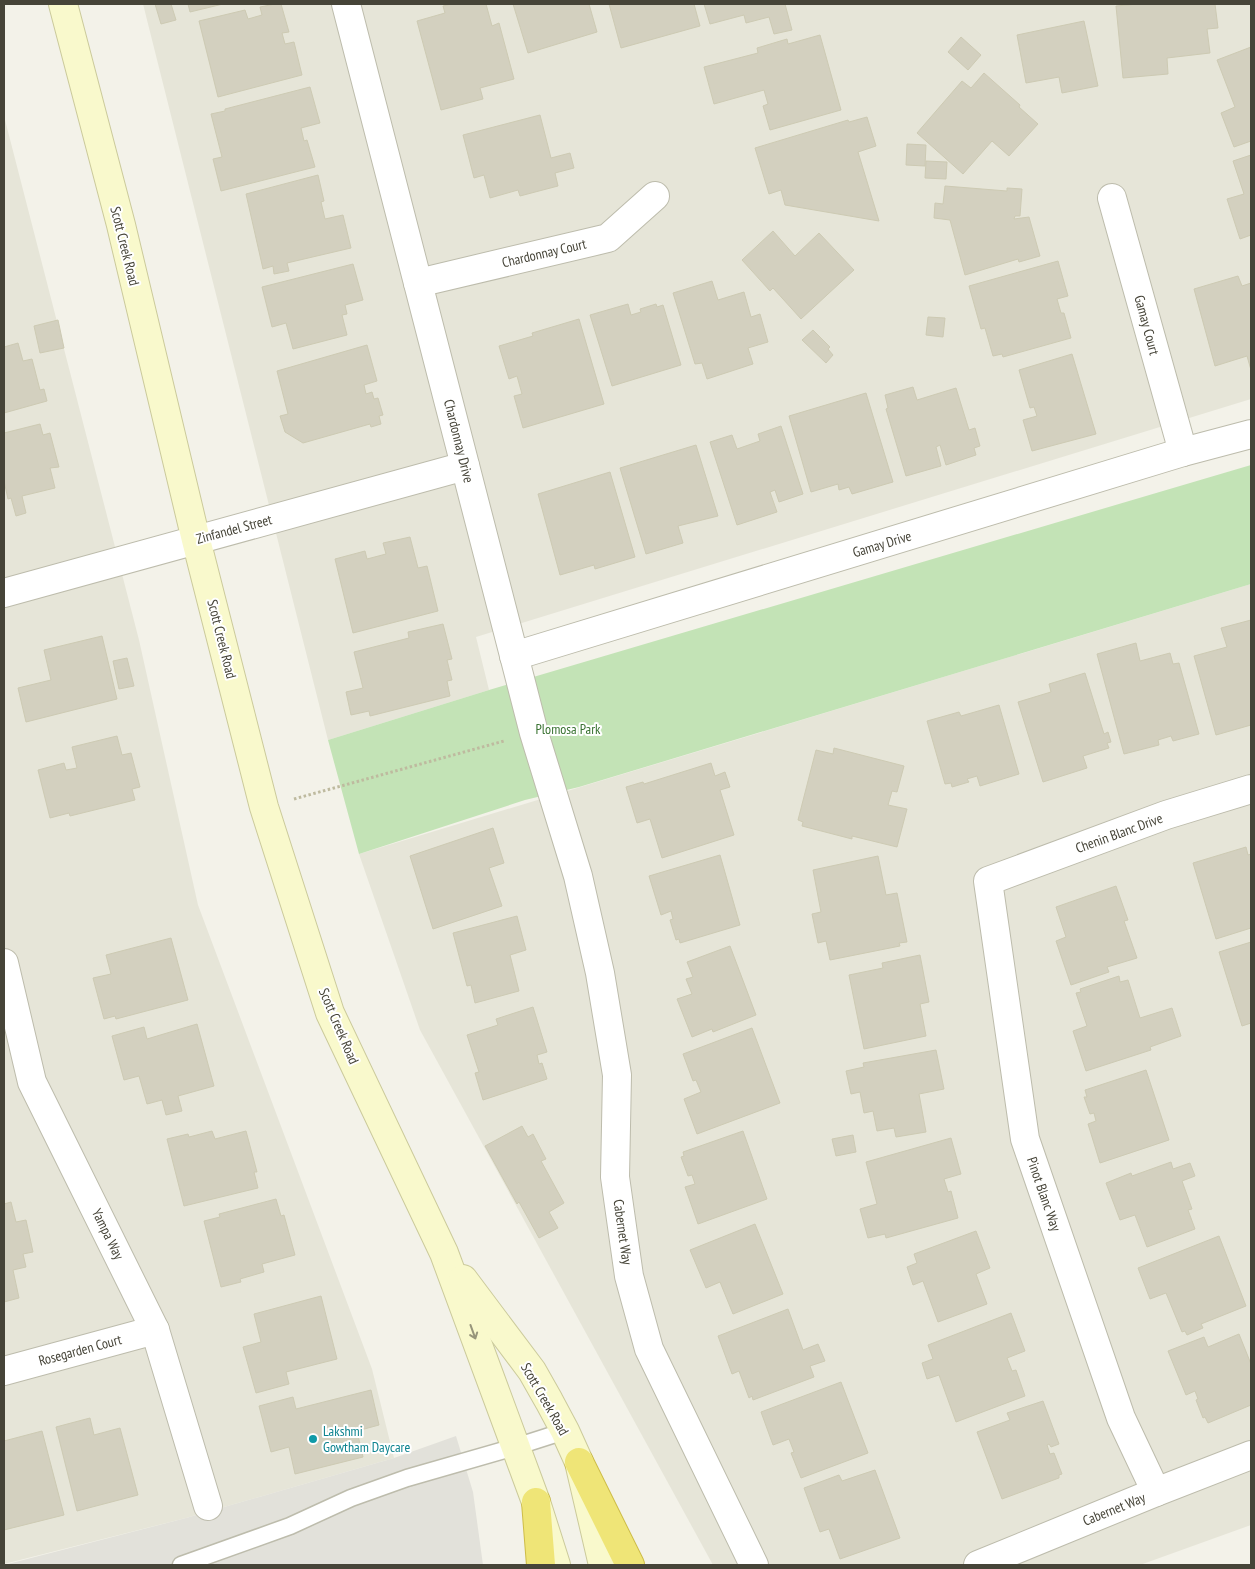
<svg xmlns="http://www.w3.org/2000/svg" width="1255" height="1569" viewBox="0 0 1255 1569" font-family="'PT Sans Narrow',sans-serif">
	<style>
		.residential { fill: #e6e5d8 }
		.industrial { fill: #e2e1da }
		.green { fill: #c3e3b6 }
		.building { fill: #d3d0bf; stroke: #cdcab3 }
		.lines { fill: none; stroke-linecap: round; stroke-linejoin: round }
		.service-casing { stroke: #bdbcac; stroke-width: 19 }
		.minor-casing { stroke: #bdbcac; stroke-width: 30 }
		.secondary-casing { stroke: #cbca9b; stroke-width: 30 }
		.motorway-casing { stroke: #cebd48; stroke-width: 30 }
		.path { stroke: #beba9f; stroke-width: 3; stroke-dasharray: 2.5 2.5; stroke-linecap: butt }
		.service { stroke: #fff; stroke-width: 16 }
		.minor { stroke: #fff; stroke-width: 28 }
		.secondary { stroke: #f9f9cc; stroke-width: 28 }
		.motorway { stroke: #efe577; stroke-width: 28 }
		.oneway { stroke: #97957b }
		.culture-dot { fill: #0f9aa8; stroke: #fff; stroke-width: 2 }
		.labels { text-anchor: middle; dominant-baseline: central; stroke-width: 4; stroke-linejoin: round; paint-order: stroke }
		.street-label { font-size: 14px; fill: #464438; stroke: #fff }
		.park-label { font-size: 14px; fill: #397231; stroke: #fff }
		.culture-label { font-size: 14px; fill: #0d838f; stroke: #fff; text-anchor: start }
	</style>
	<rect width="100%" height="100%" fill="#f3f2e9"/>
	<!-- residential -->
	<g class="residential">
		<path d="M143,4h1108v395l-775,238 13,53 -161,50z"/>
		<path d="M4,116l135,524 59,265 174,464 22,89 -208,60 -182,46z"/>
		<path d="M1251,584v941l-111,40h-427l-293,-535 -61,-176z"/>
	</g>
	<!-- industrial -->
	<path class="industrial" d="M456,1436l17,56 10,73h-479l182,-47 208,-60z"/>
	<!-- green -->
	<path class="green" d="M1251,465v119l-672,203 -54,13 -166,54 -31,-114 161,-50z"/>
	<!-- building -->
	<g class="building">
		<path d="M155,4h16l5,16 -15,4z"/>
		<path d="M188,4h35l-33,8z"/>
		<path d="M275,4h6l8,28 -7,1 3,11 9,-2 8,33 -84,22 -19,-76 46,-11 3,9 14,-4 -2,-8z"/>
		<path d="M451,4h35l6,22 7,-3 15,56 -34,9 3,11 -42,11 -24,-89 28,-8 -2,-7z"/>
		<path d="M513,4h76l8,28 -69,21z"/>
		<path d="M609,4h85l6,22 -79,22z"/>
		<path d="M704,4h81l7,26 -18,4 -5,-17 -23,6 -2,-8 -34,9z"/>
		<path d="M1138,4h77l3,24 -11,1 3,24 -43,5 1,16 -45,4 -7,-72z"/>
		<path d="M1084,21l14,65 -36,7 -3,-16 -33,6 -9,-48z"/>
		<path d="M820,35l21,75 -71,20 -7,-24 5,-2 -4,-14 -50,14 -10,-37 54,-14 -1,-5 30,-9 1,5z"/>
		<path d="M961,37l20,18 -13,15 -20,-18z"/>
		<path d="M1251,47v94l-17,6 -13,-34 14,-6 -18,-47z"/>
		<path d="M984,73l36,32 -1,2 19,17 -29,32 -17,-15 -29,33 -46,-41 45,-52 9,7z"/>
		<path d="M310,87l10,36 -19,5 3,13 3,-1 8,27 -94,24 -8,-32 9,-2 -11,-43 14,-3v-2z"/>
		<path d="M540,115l11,43 19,-5 4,15 -19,5 3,13 -38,10 -2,-6 -28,8 -6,-23 -10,3 -11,-43z"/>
		<path d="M867,117l9,29 -18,6 21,69 -94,-16 -4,-15 -12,4 -14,-46 93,-28 1,2z"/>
		<path d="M907,144l19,1 -1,21 -19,-1z"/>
		<path d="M1251,155v80l-11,4 -13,-40 17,-5 -11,-33z"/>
		<path d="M926,161l21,1 -1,17 -21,-1z"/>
		<path d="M318,175l6,26 -3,1 4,17 18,-4 8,33 -64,15 2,8 -15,3 -1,-8 -10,3 -17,-75z"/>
		<path d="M945,186l62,5v-3l15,1 -2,27h-5l-1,3 15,-2 11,39 -21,6 -1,-3 -53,16 -15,-55 -16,-2 1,-15 8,1z"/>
		<path d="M773,231l22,25 24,-23 35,37 -53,49 -28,-31 -3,3 -28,-31z"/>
		<path d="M1058,261l10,35 -11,3 4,14h3l7,25 -68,19 -1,-3 -9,2 -8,-28 -4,1 -12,-43z"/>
		<path d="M353,264l10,36 -18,5 2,9 -5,1 5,20 -54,14 -7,-26 -14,4 -10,-40z"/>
		<path d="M1238,276l4,10 9,-3v87l-4,-14 -32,10 -21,-77z"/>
		<path d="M712,281l6,19 26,-8 7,25 9,-3 8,28 -20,6 5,16 -46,15 -5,-16 -7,1 -22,-71z"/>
		<path d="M628,304l3,11 10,-3 -1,-3 16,-5 1,3 6,-2 18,60 -69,21 -22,-71z"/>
		<path d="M928,317l17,1 -2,19 -17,-2z"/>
		<path d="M579,319l25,85 -81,24 -9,-32 8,-2 -5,-18 -8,3 -10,-33 34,-10 -1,-3z"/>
		<path d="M58,320l6,28 -24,5 -6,-27z"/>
		<path d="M813,330l17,17 -2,2 5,6 -7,8 -24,-23z"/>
		<path d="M18,343l5,18 9,-2 8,31 4,-1 3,12 -43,12v-66z"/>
		<path d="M367,345l10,36 -13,4 2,9 6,-2 2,7 4,-1 5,17 -4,1 2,8 -10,3 -1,-3 -67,19 -18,-11 -5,-16 8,-2 -11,-43z"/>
		<path d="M1072,354l24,80 -64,17 -9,-31 14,-4 -3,-9 -4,1 -11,-38z"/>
		<path d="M913,387l4,13 39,-12 13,42 6,-2 5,18 -6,2 2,7 -30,10 -6,-20 -4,2 5,19 -35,10 -20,-67 2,-1 -3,-13z"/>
		<path d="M866,393l27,89 -41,12 -3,-7 -10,3 -1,-6 -27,8 -22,-76z"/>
		<path d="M40,424l3,11 7,-2 9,34 -9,1 5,20 -33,8 4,17 -10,3 -5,-18 -3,1 -4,-18v-48z"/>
		<path d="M781,426l22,68 -24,8 -4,-12 -5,2 7,20 -40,13 -27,-83 22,-7 5,14 23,-8 -2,-7z"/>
		<path d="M696,445l22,71 -40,10 5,17 -37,11 -26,-86z"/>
		<path d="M610,472l25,85 -40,12 -1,-4 -34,10 -22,-81z"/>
		<path d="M410,537l8,31 9,-2 11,45 -85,22 -18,-74 30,-8 2,8 19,-5 -3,-11z"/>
		<path d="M1251,620v105l-35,10 -22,-79 33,-9 -6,-19z"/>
		<path d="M443,624l9,35 -5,1 5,20 -5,1 3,15 -80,20 -1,-5 -18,4 -5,-23 17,-4 -9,-36 55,-14 -1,-6z"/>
		<path d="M102,636l15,63 -91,23 -8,-34 33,-8 -7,-30z"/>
		<path d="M1136,643l4,18 30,-8 3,11 6,-1 20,71 -26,7 -2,-5 -13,4 1,5 -35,9 -27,-100z"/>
		<path d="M127,658l7,28 -15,3 -6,-28z"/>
		<path d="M1085,673l19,61 4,-2 3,10 -4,1 2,5 -26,8 4,12 -44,14 -25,-80 33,-10 -2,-8z"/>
		<path d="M999,705l20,69 -39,12 -3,-10 -10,3 2,3 -17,5 -1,-4 -6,1 -18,-63 32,-9 2,4z"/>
		<path d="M117,736l5,19 9,-2 9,34 -8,2 3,11 -65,16 -1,-3 -19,5 -12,-48 26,-7 2,7 11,-2 -5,-21z"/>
		<path d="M834,748l70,18 -7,26 -5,-1 -4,14 19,4 -10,38 -45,-11v3l-50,-13 1,-4 -5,-2 18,-70 17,4z"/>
		<path d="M711,763l4,13 10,-4 5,15 -10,3 14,45 -72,23 -12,-39 -13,4 -11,-36 17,-5 1,2z"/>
		<path d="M493,828l11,35 -15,5 13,38 -69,23 -23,-73z"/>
		<path d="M1246,847l2,8 3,-1v74l-35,11 -23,-76z"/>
		<path d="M720,855l20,70 -60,18 -1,-4 -3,1 -6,-20 3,-1 -2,-8 -10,4 -12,-39z"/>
		<path d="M878,856l8,39 11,-2 10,49 -8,1 1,3 -70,14 -4,-19 -8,2 -6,-29 9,-2 -8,-42z"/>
		<path d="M1116,886l12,34 -4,1 13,37 -30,9 2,5 -38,13 -15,-44 10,-4 -10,-30z"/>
		<path d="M517,916l9,34 -16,5 9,36 -44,12 -4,-18 -4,1 -14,-53z"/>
		<path d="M171,938l17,62 -72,19 -1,-3 -11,3 -11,-41 18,-4 -5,-19z"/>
		<path d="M1251,942v81l-9,3 -23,-74z"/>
		<path d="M730,946l26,69 -43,17 -1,-3 -20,8 -15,-38 15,-5 -6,-15 7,-2 -6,-15z"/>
		<path d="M920,955l9,47 -9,2 6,32 -62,13 -15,-74 34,-7 -1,-5z"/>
		<path d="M1119,976l1,6 8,-2 12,38 32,-10 9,28 -31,11 1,3 -65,21 -13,-40 14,-5 -11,-33 5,-1 -1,-3z"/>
		<path d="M533,1007l14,45 -10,3 2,9 3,-1 5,16 -64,21 -8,-27 4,-1 -12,-37 31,-10 -2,-6z"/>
		<path d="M197,1024l17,62 -36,10 4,15 -16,4 -4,-15 -15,4 -8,-28 -15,4 -12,-44 32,-9 3,12z"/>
		<path d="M752,1028l28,75 -83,31 -13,-35 17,-7 -5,-12 -3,1 -10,-27z"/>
		<path d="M936,1050l8,39 -25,5 7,38 -30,5 -2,-9 -17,3 -4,-20 -9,2 -4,-21 -9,2 -5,-23 18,-4 -1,-4z"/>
		<path d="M1146,1070l23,70 -69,23 -12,-39 8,-3 -2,-8 -4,1 -6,-17h3l-2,-7z"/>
		<path d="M522,1126l6,11 5,-3 13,25 -5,2 23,42 -15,9 9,16 -19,10 -20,-36 -2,2 -32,-58z"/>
		<path d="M212,1131l3,8 31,-8 11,41h-3l4,16 -74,18 -17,-67 21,-5 1,3z"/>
		<path d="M743,1131l24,68 -69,25 -13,-37 10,-3 -3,-9 -4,1 -7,-19 3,-1 -1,-4z"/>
		<path d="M853,1135l3,17 -20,4 -4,-17z"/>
		<path d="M951,1138l10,36 -17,5 4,13 3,-1 7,27 -72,20 -1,-4 -17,4 -8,-29 17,-5 -11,-42z"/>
		<path d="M1171,1162l2,7 17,-6 5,13 -13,5 10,28 -4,1 7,19 -48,18 -12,-32 -15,5 -14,-37 25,-10 1,3z"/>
		<path d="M276,1199l5,17 3,-1 11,40 -33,9 2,8 -24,7 1,3 -20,5 -17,-66 16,-4 -1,-3z"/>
		<path d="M11,1202l5,20 10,-2 7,32 -10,2 3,13 -13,3 6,28 -15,4v-98z"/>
		<path d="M755,1224l28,70 -50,20 -13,-32 -14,6 -16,-38z"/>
		<path d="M976,1231l14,37 -14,6 11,30 -49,18 -15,-41 -10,4 -6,-18 10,-4 -3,-9z"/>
		<path d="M1219,1236l27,70 -45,18 2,4 -16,7 -2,-4 -3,1 -16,-39 -16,6 -12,-31z"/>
		<path d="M321,1296l16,63 -51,13 3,12 -33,9 -13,-46 18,-5 -7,-28z"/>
		<path d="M788,1309l15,41 15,-6 7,17 -15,5 4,11 -61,23 -1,-4 -3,2 -10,-27 -7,3 -14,-38z"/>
		<path d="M1011,1313l14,38 -18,7 5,13 4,-1 9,26 -69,26 -17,-47 -12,4 -5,-16 11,-4 -5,-14z"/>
		<path d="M1239,1334l12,30v41l-43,18 -3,-6 -2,1 -7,-18 2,-1 -3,-8 -9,4 -18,-44 36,-14 4,10z"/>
		<path d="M841,1382l27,71 -67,25 -10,-25 3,-1 -5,-13 -16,6 -12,-33z"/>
		<path d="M371,1390l8,35 -22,6 6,26 -68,17 -6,-27 -18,5 -12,-46 34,-9 3,12z"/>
		<path d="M1043,1401l16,43 -8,3 -2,-3 -2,1 3,9 4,-1 8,21 -3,1v3l-57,21 -25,-67 33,-12 -3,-7z"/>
		<path d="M90,1418l4,17 26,-7 18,67 -61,16 -21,-84z"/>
		<path d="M42,1431l22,84 -60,15v-89z"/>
		<path d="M875,1470l25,68 -60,21 -11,-30 -9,3 -16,-44 35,-13 3,6z"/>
	</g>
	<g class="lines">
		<!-- service casing -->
		<g class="service-casing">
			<path id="service" d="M181,1565l109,-39 61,-28 56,-20 108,-31 50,-16"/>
		</g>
		<!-- minor casing -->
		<g class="minor-casing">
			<g id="minor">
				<path d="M346,4l188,729 44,143 22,97 17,102 -2,102 14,99 20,73 105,216"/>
				<path d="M1112,198l71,254"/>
				<path d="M418,283l190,-45 47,-42"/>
				<path d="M4,593l461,-127"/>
				<path d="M514,656l669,-204 68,-18"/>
				<path d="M4,963l28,119 123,248 53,176"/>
				<path d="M4,1371l151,-41"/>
				<path d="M1156,1492l-35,-74 -96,-279 -37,-258 178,-66 85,-26"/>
				<path d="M978,1565l178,-73 95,-37"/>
			</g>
		</g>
		<!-- secondary casing -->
		<g class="secondary-casing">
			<g id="secondary">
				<path d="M63,4l58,221 75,315 68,267 66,206 114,240 92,249 20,63"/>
				<path d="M463,1279l69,92 17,30 16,30 14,31 24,103"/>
			</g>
		</g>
		<!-- motorway casing -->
		<g class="motorway-casing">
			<g id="motorway">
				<path d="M579,1462l51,103"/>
				<path d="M536,1502l5,63"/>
			</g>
		</g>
		<!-- path -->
		<path class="path" d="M294,799l210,-58"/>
		<!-- service -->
		<use href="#service" class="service"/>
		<!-- minor -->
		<use href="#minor" class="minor"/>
		<!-- secondary -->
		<use href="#secondary" class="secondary"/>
		<!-- motorway -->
		<use href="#motorway" class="motorway"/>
	</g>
	<!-- one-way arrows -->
	<defs><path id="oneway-shaft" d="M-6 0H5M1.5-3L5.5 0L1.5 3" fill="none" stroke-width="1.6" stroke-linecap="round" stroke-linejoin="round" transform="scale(1.25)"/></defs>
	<use class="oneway" href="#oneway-shaft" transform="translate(473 1332) rotate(70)"/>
	<!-- markers -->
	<circle class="culture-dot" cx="313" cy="1439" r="5"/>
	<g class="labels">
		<!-- street labels -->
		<g class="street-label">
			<text transform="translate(125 246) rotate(76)">Scott Creek Road</text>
			<text transform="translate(544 253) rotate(-13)">Chardonnay Court</text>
			<text transform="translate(1147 325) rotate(75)">Gamay Court</text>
			<text transform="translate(459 441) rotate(76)">Chardonnay Drive</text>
			<text transform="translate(234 529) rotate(-15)">Zinfandel Street</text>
			<text transform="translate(882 544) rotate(-17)">Gamay Drive</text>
			<text transform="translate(222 639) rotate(76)">Scott Creek Road</text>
			<text transform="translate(1119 833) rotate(-20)">Chenin Blanc Drive</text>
			<text transform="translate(339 1026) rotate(67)">Scott Creek Road</text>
			<text transform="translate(1044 1194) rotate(71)">Pinot Blanc Way</text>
			<text transform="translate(623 1232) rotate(82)">Cabernet Way</text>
			<text transform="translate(108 1234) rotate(64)">Yampa Way</text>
			<text transform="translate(80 1350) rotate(-15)">Rosegarden Court</text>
			<text transform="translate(545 1399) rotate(60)">Scott Creek Road</text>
			<text transform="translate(1114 1509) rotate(-22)">Cabernet Way</text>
		</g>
		<!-- park labels -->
		<g class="park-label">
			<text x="568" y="729">Plomosa Park</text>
		</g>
		<!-- culture labels -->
		<g class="culture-label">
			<text x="323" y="1431">Lakshmi<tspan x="323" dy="16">Gowtham Daycare</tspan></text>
		</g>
	</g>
	<!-- border -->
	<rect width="1255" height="1569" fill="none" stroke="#464438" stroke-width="10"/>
</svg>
